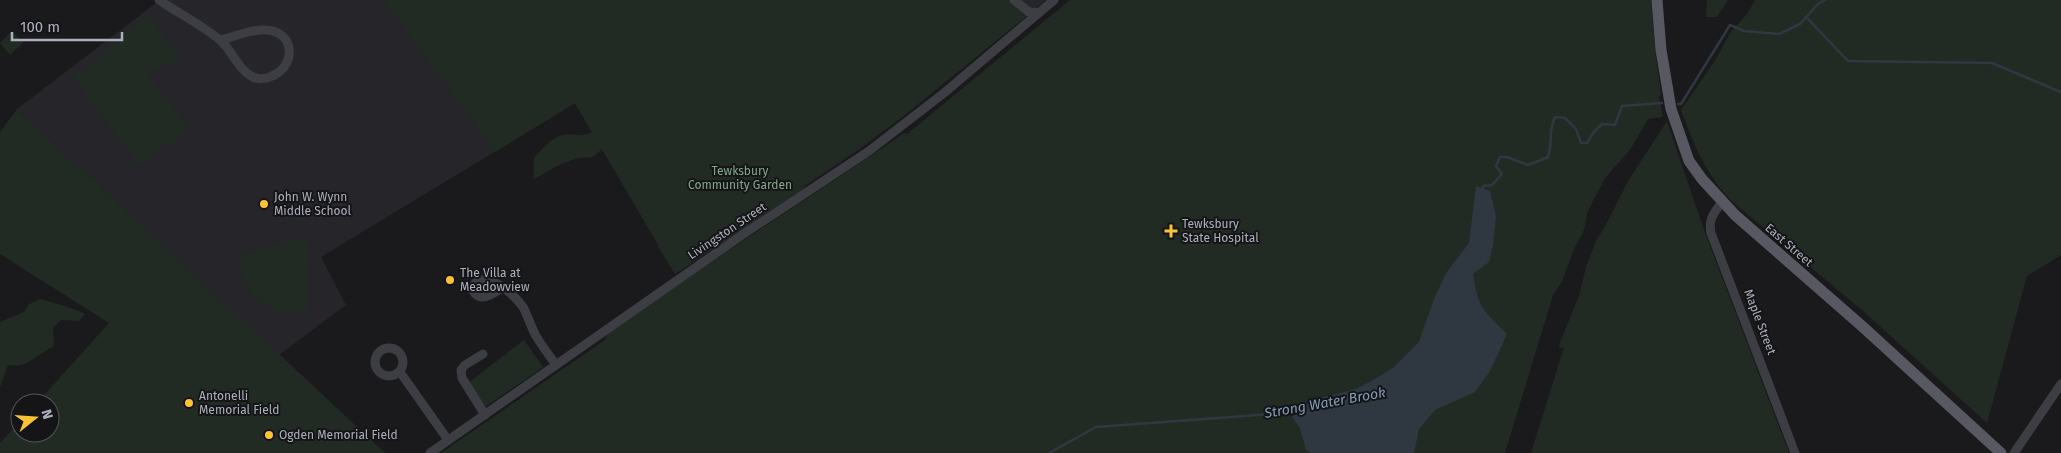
<svg xmlns="http://www.w3.org/2000/svg" width="2061" height="453" viewBox="0 0 2061 453" font-family="'Fira Sans',sans-serif">
	<style>
		.built { fill: #26262a }
		.green { fill: #212b23 }
		.water { fill: #2f3841 }
		.lines { fill: none; stroke-linecap: round; stroke-linejoin: round }
		.stream { stroke: #2f3841; stroke-width: 2.5 }
		.minor { stroke: #3d3d44; stroke-width: 9 }
		.major { stroke: #575861; stroke-width: 11 }
		.poi-dot { fill: #fac335; stroke: #151518; stroke-width: 2 }
		.labels { text-anchor: middle; dominant-baseline: central; stroke-width: 4; stroke-linejoin: round; paint-order: stroke }
		.park-label { font-size: 12px; fill: #83a887; stroke: #151518 }
		.poi-label { font-size: 12px; fill: #acb0bc; stroke: #151518; text-anchor: start }
		.street-label { font-size: 12px; fill: #acb0bc; stroke: #151518 }
		.water-label { font-size: 14px; font-style: italic; fill: #829cb8; stroke: #151518 }
	</style>
	<rect width="100%" height="100%" fill="#1a1a1c"/>
	<!-- built -->
	<path class="built" d="M160,0h886l-145,118 -40,30 -186,126 -100,-171 -254,154 25,48 -67,50 -262,-246z"/>
	<!-- green -->
	<g class="green">
		<path d="M384,0h628l16,15 -127,103 -98,68 2,2 -130,86 -17,-27v-3l-56,-95 -9,8 -15,1 -17,6 -27,15v-21c7,-8 19,-22 30,-23 11,-2 16,3 28,-3l-17,-29 -80,49z"/>
		<path d="M1070,0h581l5,59 5,34 -2,4 4,20 -15,2 -18,31 -24,27 -10,18 -9,18 -3,17 -11,21 -11,31 -9,13 -48,158h-1064l164,-113 2,-6 32,-24 266,-177 2,1z"/>
		<path d="M1707,0h21l-11,17h-11z"/>
		<path d="M1755,0h306v255l-34,21 -40,147 -124,-112 -129,-108c-28,-27 -40,-58 -53,-93l35,-51 14,-26 17,-19z"/>
		<path d="M148,15l31,43 -21,12 -13,1 44,57 -49,38 -67,-89 38,-28 -2,-3z"/>
		<path d="M12,31l11,12 -13,12 -10,-12z"/>
		<path d="M17,109l368,344h-385v-10l20,-22v12h30v-30h-13l72,-80 -109,-69v-122z"/>
		<path d="M1667,121l37,109 85,223h-258l33,-106 -5,1 1,-6 19,-46 7,-29 10,-26 12,-20 20,-40z"/>
		<path d="M300,237l8,6 1,5 -1,62c-33,15 -71,-21 -69,-54z"/>
		<path d="M41,299c15,5 30,8 44,15l-6,7 -18,-1 -8,8 1,18c-6,4 -13,7 -18,11 -12,8 -13,9 -28,8l-8,22v-65l24,-10 5,-8z"/>
		<path d="M524,340l19,27 -58,40 -17,-24z"/>
	</g>
	<!-- water -->
	<path class="water" d="M1476,186l14,5 6,25 -3,30 -4,16 -16,12c5,34 10,36 34,60l-17,37 -15,21 -40,18 -16,19 -5,24h-103l-5,-3 -6,-22 -8,-11 12,-11 13,-7 39,-10 17,-9 20,-12 26,-26 15,-43 12,-26 23,-30z"/>
	<g class="lines">
		<!-- stream -->
		<g class="stream">
			<path d="M1806,17l42,44 144,2 69,29"/>
			<path d="M1678,104h3l49,-79 14,6 35,3 21,-10 18,-20 7,-4"/>
			<path d="M1483,191v-5l9,-1 10,-11 -6,-8 4,-9h7l21,8 20,-8c5,-14 0,-28 7,-40l10,1 11,11 5,14h6l6,-10 9,-9 13,1 7,-19 40,-3"/>
			<path d="M1049,453l47,-26 189,-14 17,-3"/>
		</g>
		<!-- minor -->
		<g class="minor">
			<path d="M159,0c19,13 43,25 61,40 12,10 18,30 33,37 7,3 13,2 19,-1 26,-11 22,-46 -7,-46 -15,-1 -30,7 -45,10"/>
			<path d="M1014,0l15,12 10,1"/>
			<path d="M1722,202c-8,11 -14,17 -11,31l84,220"/>
			<path d="M502,288c-9,6 -22,15 -29,3 0,-6 3,-11 9,-11 14,-2 34,17 41,27 5,9 8,20 13,29 6,10 13,19 20,29"/>
			<circle cx="389" cy="362" r="14"/>
			<path d="M483,354l-18,11 -4,5 1,8 23,37"/>
			<path d="M400,372l48,68"/>
			<path d="M430,453l312,-218 127,-84 75,-58 110,-93"/>
			<path d="M2014,453l47,-69"/>
		</g>
		<!-- major -->
		<path class="major" d="M1657,0l4,50 10,59 18,52 13,18 33,36 128,112 138,126"/>
	</g>
	<!-- markers -->
	<g class="poi-dot">
		<circle cx="264" cy="204" r="5"/>
		<path d="M1168.5 223.5h5v5h5v5h-5v5h-5v-5h-5v-5h5z"/>
		<circle cx="450" cy="280" r="5"/>
		<circle cx="189" cy="403" r="5"/>
		<circle cx="269" cy="435" r="5"/>
	</g>
	<g class="labels">
		<!-- park labels -->
		<g class="park-label">
			<text x="740" y="171">Tewksbury<tspan x="740" dy="14">Community Garden</tspan></text>
		</g>
		<!-- poi labels -->
		<g class="poi-label">
			<text x="274" y="197">John W. Wynn<tspan x="274" dy="14">Middle School</tspan></text>
			<text x="1182" y="224">Tewksbury<tspan x="1182" dy="14">State Hospital</tspan></text>
			<text x="460" y="273">The Villa at<tspan x="460" dy="14">Meadowview</tspan></text>
			<text x="199" y="396">Antonelli<tspan x="199" dy="14">Memorial Field</tspan></text>
			<text x="279" y="435">Ogden Memorial Field</text>
		</g>
		<!-- street labels -->
		<g class="street-label">
			<text transform="translate(727 231) rotate(-34)">Livingston Street</text>
			<text transform="translate(1789 245) rotate(41)">East Street</text>
			<text transform="translate(1760 322) rotate(69)">Maple Street</text>
		</g>
		<!-- water labels -->
		<g class="water-label">
			<text transform="translate(1325 403) rotate(-10)">Strong Water Brook</text>
		</g>
	</g>
	<!-- north arrow -->
	<g transform="translate(35 418) rotate(73)"><circle r="24" fill="#151518" stroke="#51535a"/>
	<path d="M0-4L9 19L0 12L-9 19Z" fill="#fac335"/>
	<text y="-8" font-size="14" font-weight="bold" text-anchor="middle" fill="#acb0bc">N</text>
	</g>
	<!-- scale -->
	<path d="M12 32v8h110v-8" fill="none" stroke="#acb0bc" stroke-width="2.5"/>
	<text x="20" y="32" font-size="15" fill="#acb0bc" stroke="#151518" stroke-width="4" paint-order="stroke">100 m</text>
</svg>
